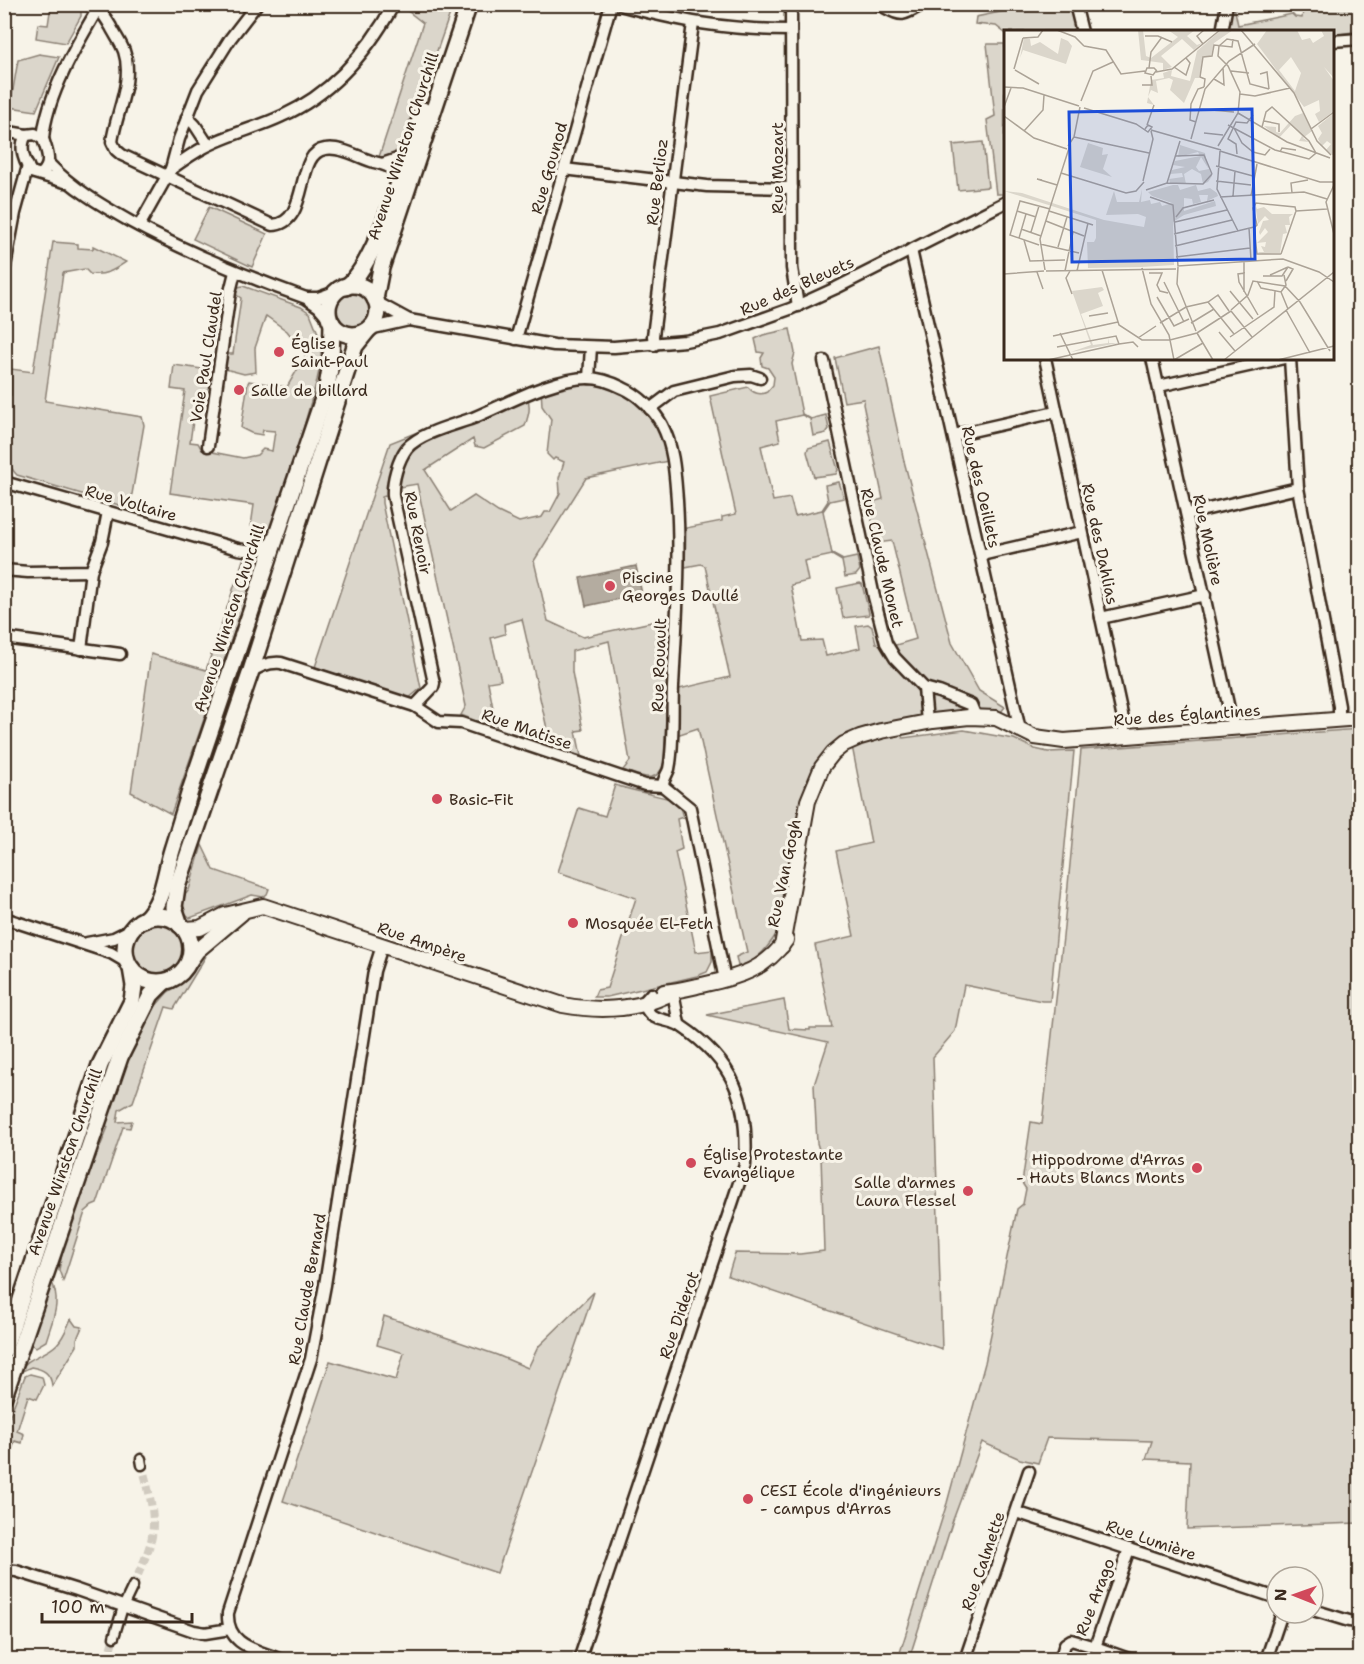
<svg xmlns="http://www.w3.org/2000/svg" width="1364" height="1664" viewBox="0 0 1364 1664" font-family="'Shantell Sans',sans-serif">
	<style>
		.green { fill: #dbd6cb; stroke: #8b8074; stroke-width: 1.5 }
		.water { fill: #b4aca0; stroke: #84786c; stroke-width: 1.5 }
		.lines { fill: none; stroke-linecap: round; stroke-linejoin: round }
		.pedestrian-tunnel { stroke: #d1cbc0; stroke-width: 8; stroke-dasharray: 8 4; stroke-linecap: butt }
		.pedestrian-casing { stroke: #3b2a1e; stroke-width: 13 }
		.minor-casing { stroke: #3b2a1e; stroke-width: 15 }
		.tertiary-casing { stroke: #3b2a1e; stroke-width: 18 }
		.secondary-casing { stroke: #3b2a1e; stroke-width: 20 }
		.pedestrian { stroke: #f7f3e8; stroke-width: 8 }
		.minor { stroke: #f7f3e8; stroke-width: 10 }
		.tertiary { stroke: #f7f3e8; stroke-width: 14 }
		.secondary { stroke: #f7f3e8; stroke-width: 15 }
		.poi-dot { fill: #d1495b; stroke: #f7f3e8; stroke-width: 2 }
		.labels { text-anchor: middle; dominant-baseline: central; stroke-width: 6; stroke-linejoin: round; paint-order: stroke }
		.street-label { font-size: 16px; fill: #3b2a1e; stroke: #f7f3e8 }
		.poi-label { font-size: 16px; fill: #3b2a1e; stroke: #f7f3e8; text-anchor: start }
		.inset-road { fill: none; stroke: #aca397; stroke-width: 1.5 }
		.view { fill: #1d4ed8; fill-opacity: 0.15; stroke: #1d4ed8; stroke-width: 3 }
		.inset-edge { fill: none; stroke: #3b2a1e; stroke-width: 3 }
	</style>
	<rect width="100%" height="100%" fill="#f7f3e8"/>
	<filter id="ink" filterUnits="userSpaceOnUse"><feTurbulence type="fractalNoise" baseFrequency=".0167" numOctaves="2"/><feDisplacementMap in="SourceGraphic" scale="12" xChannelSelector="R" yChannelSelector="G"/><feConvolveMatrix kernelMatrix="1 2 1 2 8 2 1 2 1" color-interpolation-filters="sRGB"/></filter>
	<g filter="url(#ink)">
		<!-- green -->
		<g class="green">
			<path d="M1068,4c5,9 8,17 5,27l-67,1 -1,1 -9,-7 -21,-2 1,-7 29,-6 19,1 26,-7z"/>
			<path d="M51,5l30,3v8l-15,27 -30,-5 2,-14 10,1z"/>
			<path d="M400,5h53l-50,143 -13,9h-11l44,-134z"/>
			<path d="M1337,5h22v26l-26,4 -1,-3h-103l1,-21 4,-5 4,19 54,-11 3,3 7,1 1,-6z"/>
			<path d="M987,44h18l-1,150h-8l-9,-74 8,-4z"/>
			<path d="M39,54l20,3 -23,54 -26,-4 8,-47z"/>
			<path d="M983,142l5,45 -30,3 -5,-45z"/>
			<path d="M209,207l58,27 -15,33 -59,-28z"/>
			<path d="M53,242l25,2v4l15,1v-3l33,16c-12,8 -20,14 -36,12l-5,-5 -22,4 -18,128 97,16 2,8 -14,81 -4,1 -109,-32c-17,-16 -13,-58 -12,-80h6v-26l22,3z"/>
			<path d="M243,286l58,21 9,6 11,28v21l-4,18 -23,82 -26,73 -14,6 2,-13 -5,-2 3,-21 -84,-12 15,-102 -14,-2 3,-24 35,5 3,3 -3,21 -12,-1 -7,49 8,1 4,7 41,8 14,-3 6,-6 9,2 3,-20 -12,-1 -1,5 -11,-2 -10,-5 7,-45 1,-2 38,6 19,-32 -19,-24 -21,-15 -11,32 1,24 -12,2 -19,-5 2,-15h6l8,-56 -6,-4 3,-7z"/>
			<circle cx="353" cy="311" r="18"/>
			<path d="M790,329l5,24 -3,11 10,50 9,5 15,-4 3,14 -3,4 -13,3 -3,-17 -8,-4 -26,6 4,20 -19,5 12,55 17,-3 5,18 27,-6 6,-9 -3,-16 14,-3 5,16 -14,3 -7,10 9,43 11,6 14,-3 3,13 -4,5 -11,2 -3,-16 -10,-6 -28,6 4,20 -17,4 11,56 20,-1 4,16 34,-8 -4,-22 12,-2 4,3 4,16 20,2 20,-6 -24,-98 -15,2 -9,-40 15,-4 -20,-95 1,-5 -20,3 -9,-44 44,-12 25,115 48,182 27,48 26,16 -9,11 -98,11 5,9 61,-8 50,9 21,10 13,3 26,-1 -24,250h-8l-78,-16 -9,46 -22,26 9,292 -214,-73 7,-23 65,1 24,-3 -3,-95 -4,-13 -3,-58 14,-43 -121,-27 77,-15 5,29 21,1v-2h22l-17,-83 39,-9 -18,-85 35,-8 -18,-92 -4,-8 -27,24 -41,160c-10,16 -24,37 -43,39l-2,-9 11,-5 -49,-224 -21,7 2,-46 51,-12 -25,-111 -4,-2 -16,3 1,-39 36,-7v-4l14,-3 -26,-118 38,-9c5,6 11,9 19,5l6,-7 1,-8 -6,-9 -6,-2 -1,-8 3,-5 -6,-1 -3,-13 8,-4z"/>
			<path d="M601,380l49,29 23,51 -87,18 -52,83 14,60 35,16 87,-19 2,11 -4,39 -4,94c-6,24 -23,14 -41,8l7,-9 -21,-120 -37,10v21l11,58 -7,1 5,25 -41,-13v-4l8,-6 -26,-114 -18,5 1,10 -14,4 10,42 -13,2 9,47 -36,-14 5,-9 -49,-222 -24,4 -5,7 -6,2v6l39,185 -13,11 -93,-32 75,-224 30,-12 3,5 104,-41c4,13 2,19 -2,31l-41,22 -9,-2 -2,-7 -48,31 26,41 23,-15 24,16 21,10 23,-5 3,-5h5l10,-19 -1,-15 5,-16 -9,-4 -2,2 -6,-6 4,-35 -9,-13 -1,-18z"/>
			<path d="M830,442l8,28 -2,4 -22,3 -7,-25 1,-4z"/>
			<path d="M243,560l13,4 1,3 -86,247 -40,-22 20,-138 55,16z"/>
			<path d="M860,583l2,1 7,29 -1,2 -25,3 -6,-30z"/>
			<path d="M253,620l7,3 -91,276 -4,-2 7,-25z"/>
			<path d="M1359,729v794l-172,6 3,-68 -44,-2 6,-18 -105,-3 -9,25 -18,-4 -38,-17 -29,78 -44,139h-11l49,-156 38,-140 32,-154 6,-5 3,-15 -4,-6 9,-61 11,2 21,-187 18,-187z"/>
			<path d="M615,785c21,7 42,10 63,16l5,16 -6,2 5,30 -7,3 21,100 16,-2v12l-5,10 -10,4 -90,21h-13l3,-7 10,-2 29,-90 -78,-26 21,-64 26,8z"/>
			<path d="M202,845l12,25 55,19 -2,5 -4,3 -11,-2 -62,23 -5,-5 -3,-14 7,-9z"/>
			<circle cx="157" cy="949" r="27"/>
			<path d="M206,956l-32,53 -8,-2 -33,95 -14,8 -2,12 15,-1 -2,7 -7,-1 -26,77 -5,2 -7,6 -22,69 -4,-11 7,-38 42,-105 -5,-4 16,-48 27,-58 22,-25 20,-13 14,-20z"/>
			<path d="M51,1280c11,22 2,38 -5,61l-10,6 -4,-2 -2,-5z"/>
			<path d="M594,1292l-97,281 -214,-72 47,-140 66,19 8,-27 -27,-8 7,-29 113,39 31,13 10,-21z"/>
			<path d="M71,1319l5,7 6,1 -5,12v7l-25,40c-1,-13 -9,-17 -21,-19l-11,5c6,-16 26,-16 37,-28 7,-7 10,-17 14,-25z"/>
			<path d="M30,1374l12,3 2,8 -7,14 -9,-3 -11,35 7,3 -2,9 -7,-2 -10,29v-42l20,-52z"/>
		</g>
		<!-- water -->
		<path class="water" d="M636,566l6,28 -56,12 -6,-28z"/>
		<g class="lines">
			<!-- pedestrian-tunnel -->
			<g class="pedestrian-tunnel">
				<path d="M133,1586c6,-14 14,-30 18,-45 6,-25 -3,-52 -9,-76"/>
				<path d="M107,1660l7,-23"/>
			</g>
			<!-- pedestrian casing -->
			<g class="pedestrian-casing">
				<g id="pedestrian">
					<path d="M141,1459l1,6"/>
					<path d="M114,1637l9,-30 10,-21"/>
				</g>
			</g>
			<!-- minor casing -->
			<g class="minor-casing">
				<g id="minor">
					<path d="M84,4c15,2 20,11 27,23 4,8 10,16 13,24 10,30 -8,61 -12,91l4,8 6,5 150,70c39,-1 22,-72 53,-76 16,-3 35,9 49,13 10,2 22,6 25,17"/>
					<path d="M616,4c62,17 111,26 175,26"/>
					<path d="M791,4l1,264 6,38"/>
					<path d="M878,4c25,12 21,14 45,0"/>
					<path d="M1075,4l7,28"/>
					<path d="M1222,32l5,-28"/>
					<path d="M1332,41l28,-2"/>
					<path d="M187,117l8,8 13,20"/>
					<path d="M4,131l22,4 9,-1 8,5c4,12 10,26 -2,35"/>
					<path d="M26,135c-7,12 -2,26 5,37l34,10"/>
					<path d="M43,139c3,-43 35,-97 57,-134"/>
					<path d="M49,164c23,24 52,41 82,58 57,31 114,54 175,76l13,9 11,13"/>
					<path d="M382,164l15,-5 12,-8"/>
					<path d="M171,169c11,-8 22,-16 34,-22 24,-13 52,-19 77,-31 50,-22 86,-65 112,-112"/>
					<path d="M564,169l143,17 85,2"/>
					<path d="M139,226l32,-57 8,-30 19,-49 32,-51 27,-35"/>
					<path d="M911,250l109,480"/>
					<path d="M4,272l11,-59 13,-47"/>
					<path d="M307,298h11l20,-7"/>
					<path d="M376,302l33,18 145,25 60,2 71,-6 35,-7 70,-25 46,-21 170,-86"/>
					<path d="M369,329l40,-9"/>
					<path d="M516,339l95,-335"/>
					<path d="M654,345l-1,-9 40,-313"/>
					<path d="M1045,358l79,366v12"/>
					<path d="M1152,358l81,369"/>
					<path d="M1290,358l8,130 41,218v14"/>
					<path d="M824,361l50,236 12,46 9,15 29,30 15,4 32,13 5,12"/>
					<path d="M589,378l2,-31"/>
					<path d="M1159,386l125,-28"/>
					<path d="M650,409l24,-18 61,-15 16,-1 9,3"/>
					<path d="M954,435l102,-23"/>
					<path d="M208,446l22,-154 5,-20"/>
					<path d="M4,482l234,67c14,3 26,1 36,-9"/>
					<path d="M1187,514l111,-26"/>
					<path d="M981,555l101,-23"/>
					<path d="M4,570l24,2 63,-1 11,-29 6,-30"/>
					<path d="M1101,618l104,-23"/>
					<path d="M4,638l116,16"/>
					<path d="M81,649l10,-78"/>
					<path d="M250,673c9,-7 19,-11 31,-10l134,43 24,16 22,1 184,62 18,1"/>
					<path d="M924,688l3,34"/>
					<path d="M415,706l18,-19 1,-4 -41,-187c-1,-15 5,-36 14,-48 13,-15 47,-23 66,-30 34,-14 79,-40 115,-40 12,0 25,5 35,10 16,7 31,22 39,37 12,23 13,50 15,75 4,63 -1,125 -4,187 -1,24 1,59 -4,82 -2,6 -6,10 -6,17l27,22 35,172"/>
					<path d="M4,918l107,35 17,10"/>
					<path d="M87,943l27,-5 18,-9"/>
					<path d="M673,992l6,32"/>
					<path d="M1016,1512l261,86"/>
					<path d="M4,1570l12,1 61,19 117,41 11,2 25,-4"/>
					<path d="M1313,1610l36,11 11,1"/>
					<path d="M1095,1647l37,13"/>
					<path d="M281,1660c-23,-10 -55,-14 -53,-47l83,-254 14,-74 49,-314 8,-25"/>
					<path d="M579,1660l166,-495c4,-63 -10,-103 -64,-139 -9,-6 -22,-5 -30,-11 -3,-3 -6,-8 -8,-12l8,-9"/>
					<path d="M965,1660l64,-189"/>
					<path d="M1060,1660l5,-16 6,-4 24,7 34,-98"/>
					<path d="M1266,1660l16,-47"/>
				</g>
			</g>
			<!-- tertiary casing -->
			<g class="tertiary-casing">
				<g id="tertiary">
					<path d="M184,929l16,-1 25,-13 38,-9 300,99c37,7 75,6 110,-13"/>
					<path d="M782,946l26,-145 14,-34 11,-14 11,-9 16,-7 21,-6 52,-10 36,-4 27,1 39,19 29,4 296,-23"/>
					<path d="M187,965l10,-14 45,-38"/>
					<path d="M664,992c14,-1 28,-5 42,-8 33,-7 60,-15 80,-44"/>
				</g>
			</g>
			<!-- secondary casing -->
			<g class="secondary-casing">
				<g id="secondary">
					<circle cx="353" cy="310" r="25"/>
					<path d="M346,287c31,-22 64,-138 77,-177"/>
					<path d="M375,299l6,-31 88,-264"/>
					<circle cx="158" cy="949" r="33"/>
					<path d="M144,920c20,-19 20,-44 28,-70 6,-19 12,-39 18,-59l137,-404 4,-24 1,-40"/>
					<path d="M180,925l-6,-18 3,-20 73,-213 100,-313 5,-15 12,-15"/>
					<path d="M4,1350l96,-285 32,-64 2,-15 -3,-18"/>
					<path d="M4,1396l116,-339 31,-62 13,-13"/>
				</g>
			</g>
			<!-- pedestrian -->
			<use href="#pedestrian" class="pedestrian"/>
			<!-- minor -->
			<use href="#minor" class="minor"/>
			<!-- tertiary -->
			<use href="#tertiary" class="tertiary"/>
			<!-- secondary -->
			<use href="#secondary" class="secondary"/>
		</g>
	</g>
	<!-- markers -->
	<g class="poi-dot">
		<circle cx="279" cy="352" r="6"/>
		<circle cx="239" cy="390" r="6"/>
		<circle cx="610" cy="586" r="6"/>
		<circle cx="437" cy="799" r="6"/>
		<circle cx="573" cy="923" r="6"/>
		<circle cx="691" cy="1163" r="6"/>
		<circle cx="1197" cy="1168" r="6"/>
		<circle cx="968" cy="1191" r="6"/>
		<circle cx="748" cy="1499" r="6"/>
	</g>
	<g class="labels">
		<!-- street labels -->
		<g class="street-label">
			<text transform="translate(403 146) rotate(-72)">Avenue Winston Churchill</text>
			<text transform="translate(549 168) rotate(-74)">Rue Gounod</text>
			<text transform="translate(777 168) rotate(-90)">Rue Mozart</text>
			<text transform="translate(657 182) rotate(-83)">Rue Berlioz</text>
			<text transform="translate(797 286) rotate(-24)">Rue des Bleuets</text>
			<text transform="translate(206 357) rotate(-81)">Voie Paul Claudel</text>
			<text transform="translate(981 487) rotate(77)">Rue des Oeillets</text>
			<text transform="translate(131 503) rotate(16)">Rue Voltaire</text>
			<text transform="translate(418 533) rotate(79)">Rue Renoir</text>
			<text transform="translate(1208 540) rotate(78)">Rue Molière</text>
			<text transform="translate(1100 544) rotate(78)">Rue des Dahlias</text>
			<text transform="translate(882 558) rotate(77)">Rue Claude Monet</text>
			<text transform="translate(229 618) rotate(-72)">Avenue Winston Churchill</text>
			<text transform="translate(659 665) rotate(-88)">Rue Rouault</text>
			<text transform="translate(1187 715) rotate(-4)">Rue des Églantines</text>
			<text transform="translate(527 729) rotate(19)">Rue Matisse</text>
			<text transform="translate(784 873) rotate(-78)">Rue Van Gogh</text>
			<text transform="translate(422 942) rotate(19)">Rue Ampère</text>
			<text transform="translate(65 1162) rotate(-71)">Avenue Winston Churchill</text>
			<text transform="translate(307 1289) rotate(-80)">Rue Claude Bernard</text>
			<text transform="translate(679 1315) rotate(-71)">Rue Diderot</text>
			<text transform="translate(1151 1540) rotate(19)">Rue Lumière</text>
			<text transform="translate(983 1561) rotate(-71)">Rue Calmette</text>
			<text transform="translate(1095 1597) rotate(-69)">Rue Arago</text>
		</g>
		<!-- poi labels -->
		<g class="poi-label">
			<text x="291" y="343">Église<tspan x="291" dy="18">Saint-Paul</tspan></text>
			<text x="251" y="390">Salle de billard</text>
			<text x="622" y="577">Piscine<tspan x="622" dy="18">Georges Daullé</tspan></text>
			<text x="449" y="799">Basic-Fit</text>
			<text x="585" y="923">Mosquée El-Feth</text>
			<text x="703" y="1154">Église Protestante<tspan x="703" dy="18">Evangélique</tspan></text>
			<text x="1185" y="1159" text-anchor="end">Hippodrome d'Arras<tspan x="1185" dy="18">- Hauts Blancs Monts</tspan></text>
			<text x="956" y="1182" text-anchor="end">Salle d'armes<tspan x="956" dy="18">Laura Flessel</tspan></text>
			<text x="760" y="1490">CESI École d'ingénieurs<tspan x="760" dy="18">- campus d'Arras</tspan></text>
		</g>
	</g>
	<!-- overview -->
	<g transform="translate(1004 30)">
		<rect width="330" height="330" fill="#f7f3e8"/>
		<path d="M134,0h5l3,26 5,2 27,-21 -10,-7h27l-8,6 10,9 5,-2 -8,7 -12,-11 -21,17 11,11 -9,3v-7l-22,-3zM217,0h12l-19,13 -3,13h-8l-4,22h-4l-11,25 -14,-13 3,-10 -4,-2 -13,3 2,12 -7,-3 -3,7 6,8 -7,-2 4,-23 13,-2 -1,-5 9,-3 -1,6 19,5 7,-30zM263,0h30l5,10 8,-2 3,5 11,-7 -3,-6h13v48l-10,-11 10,14v30l-15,11 -4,-8 5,-3 -1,-11 -15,7 -47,-63zM287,27l10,16 -6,18 -16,-21zM20,8l6,1 1,7 9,-4 18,12 3,-16 7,3 4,5 -6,18 -43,-14 -3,8zM299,83l9,18 -9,7 6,4 -10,-1 3,-5 -11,-11 -12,13 -15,-12 12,1v5l4,1 15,-17zM330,83v43l-8,-6 5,-6 -4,-3 -5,5 -4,-7 4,-6 -4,-7zM84,113l15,5 -1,7 6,-1 -5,15 9,8 -32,-10zM176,115l25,8 3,15 -7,-11 -5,10 3,4 10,-2 3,7 -4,6 -5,2 -2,-10 -9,-5 -8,5 2,10 -16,-1 -1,-4 14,-2 -1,-4 -12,1 2,-4 13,-3 -12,-2 2,-4 25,-5 -2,-4 -20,5zM169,155h5l2,5 16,-5 2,6 12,-3 7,5 1,3 -11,5 1,-6h-9l2,7 -8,2 -1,-5 -8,-1v13l31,-10 1,5 -32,9 -11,7 1,43 -33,2 -53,1 -1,-26h7l2,-4v-18l-92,-29 18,2 82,27 40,7 2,-10 -8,-3 -32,1 8,-24 3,11h22l3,-13 -1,13 9,-2 1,4 9,-2 2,4 10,-3 -20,-7 -4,-4zM251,174l2,5 7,-2 8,7h21l-4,3 1,8h-5l2,8 -4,1 -3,19 -18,1 -5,-2h7l-3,-6 4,1 1,-5 -9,1 11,-11 -3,-4 -5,7 -1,-3 4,-11 6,-1 -4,-4 -7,8zM98,257l2,3 -6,3 5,13 -22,8 12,31 15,-2v-5l1,5h9l-47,9 20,-7 -19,-54z" fill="#dbd6cb" fill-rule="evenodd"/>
		<path class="inset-road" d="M53,0l18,7 9,9M237,0l53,63 23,48 14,14M141,6h13l14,6M19,8l15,-1 5,-7M199,14l-6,-8 7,-6M80,16l22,4 15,24 24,-3M170,37l12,8 4,-12 -4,-5M145,38l2,-16 11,-15M10,39l9,-31M11,40l24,14M152,41l-3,4 -8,-2 2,-5h7l3,3M227,41l18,2M152,42l16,-3 48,-39M256,44l7,-2 2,17M210,49l10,6 -1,-17M138,55h10l-1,-9M0,57l19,1 56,18M200,57l1,-8 -5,-2 3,-20 9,-1 2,-11 18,2 1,-8M236,64l15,2 35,-8M77,71l12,-30 20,-9M0,77l7,-19M80,78l52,16 12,8 4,-5 -4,-2 -3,4M196,79l34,3M234,83l49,29 43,16M0,86l30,22 33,11M260,91l15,3v8M192,92l-6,-2 1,-16 7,-15 6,-2M143,95l7,-20M224,95l47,25 34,9 7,-6 -7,-12 -37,-34 -6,5 -4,15M230,98l8,15 11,9 12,3 5,-6M307,99l23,-17M147,100l70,20M20,101l19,-21 1,-15M200,103l19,2M70,107l75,16M187,109l14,-50 24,-28 26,-17M64,116l6,-9 6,-30M214,116l20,-33 2,-21 -12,-26 -10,-10 1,-10 8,-7 11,2 12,43 19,5M216,121l-3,38 21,42M216,121l100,31h14M276,122l2,-4 14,2M233,124l-1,-10 -8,-5 8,-17 11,1 6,-8M172,126l28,-1 8,19M212,136l37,10M57,143l65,20 10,-2 8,-9M38,150l-5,-1 20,6M139,151l10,-42 -2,-8M212,151l35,4M163,153l13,-42M330,155l-8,17 8,32M142,160l21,-7 36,1 9,-10M288,163l-1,-10 17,-3M229,166l2,-25M247,166l6,-32M146,167l23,8 5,61 105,-7 36,13 15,10M216,167l84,-5 23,7M13,181l19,6M45,181l44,14M292,181l31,-2M172,187l7,-9 31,-8M42,191l38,15M171,192l52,-12M245,198l2,32M17,199l20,7M27,202l8,-26M170,204l58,-14M15,208l7,-24M20,210l6,21 35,-1M36,214l39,9M35,215l-29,-10 10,-34 30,8M171,216l79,-19M54,217l9,-30M277,224h-24l-3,-26 3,-3 -4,-17 3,-5 39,4 1,4M277,224l15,-43M172,227l74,-9M174,237l-1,17 19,47M138,238l9,36 18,31 5,25 29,-17M41,240l-5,-31 30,-94M98,240l17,55 23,15h28l27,-7 34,-22M42,241l130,-2M61,241l8,-39M66,241l-4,7 6,16M73,241l11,-48M33,242l6,17M145,243h13l-5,12 3,6 8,2M241,243l-7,1 1,8 19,33M0,244l40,-3M266,245l18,-8M259,246h19l6,-9M253,251l4,7 20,4 5,-7 -2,-10M282,251l7,-12 -5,-2M160,252l20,40M226,261l23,28M240,262v-30M277,262l7,17M153,267l17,29 15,-7M204,272l26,32M227,280l17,-15 5,-14 32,5 15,16 30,49M282,280l24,43M227,281l21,26M85,286l19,-3M156,293l26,-16 22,-5 10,-7 11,16M187,293l23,-14M215,302l16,19M56,303l13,27M193,303l16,27M49,306l65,-14M226,307l44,-30 1,-16M134,308l18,-12M53,317l59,-11 3,8M44,330l71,-16 14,-2 5,5M220,330l110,-88M274,330l56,-14"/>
		<path class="view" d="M248,79l3,150 -183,3 -3,-150z"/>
		<rect width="330" height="330" class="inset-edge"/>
	</g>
	<!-- margin -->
	<rect width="1364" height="1664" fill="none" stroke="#f7f3e8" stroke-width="24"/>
	<rect x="12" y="12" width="1340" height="1640" fill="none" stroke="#3b2a1e" stroke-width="2" filter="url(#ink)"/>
	<!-- north arrow -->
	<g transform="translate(1295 1595) rotate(271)"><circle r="28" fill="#f7f3e8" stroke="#aca397" stroke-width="1.5"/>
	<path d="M0-4.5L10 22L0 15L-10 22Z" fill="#d1495b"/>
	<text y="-9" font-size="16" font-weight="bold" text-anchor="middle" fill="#3b2a1e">N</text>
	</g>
	<!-- scale -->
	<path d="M42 1613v9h150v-9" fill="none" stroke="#3b2a1e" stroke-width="3"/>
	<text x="51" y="1613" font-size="18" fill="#3b2a1e" stroke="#f7f3e8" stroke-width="4.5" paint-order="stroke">100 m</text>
</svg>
